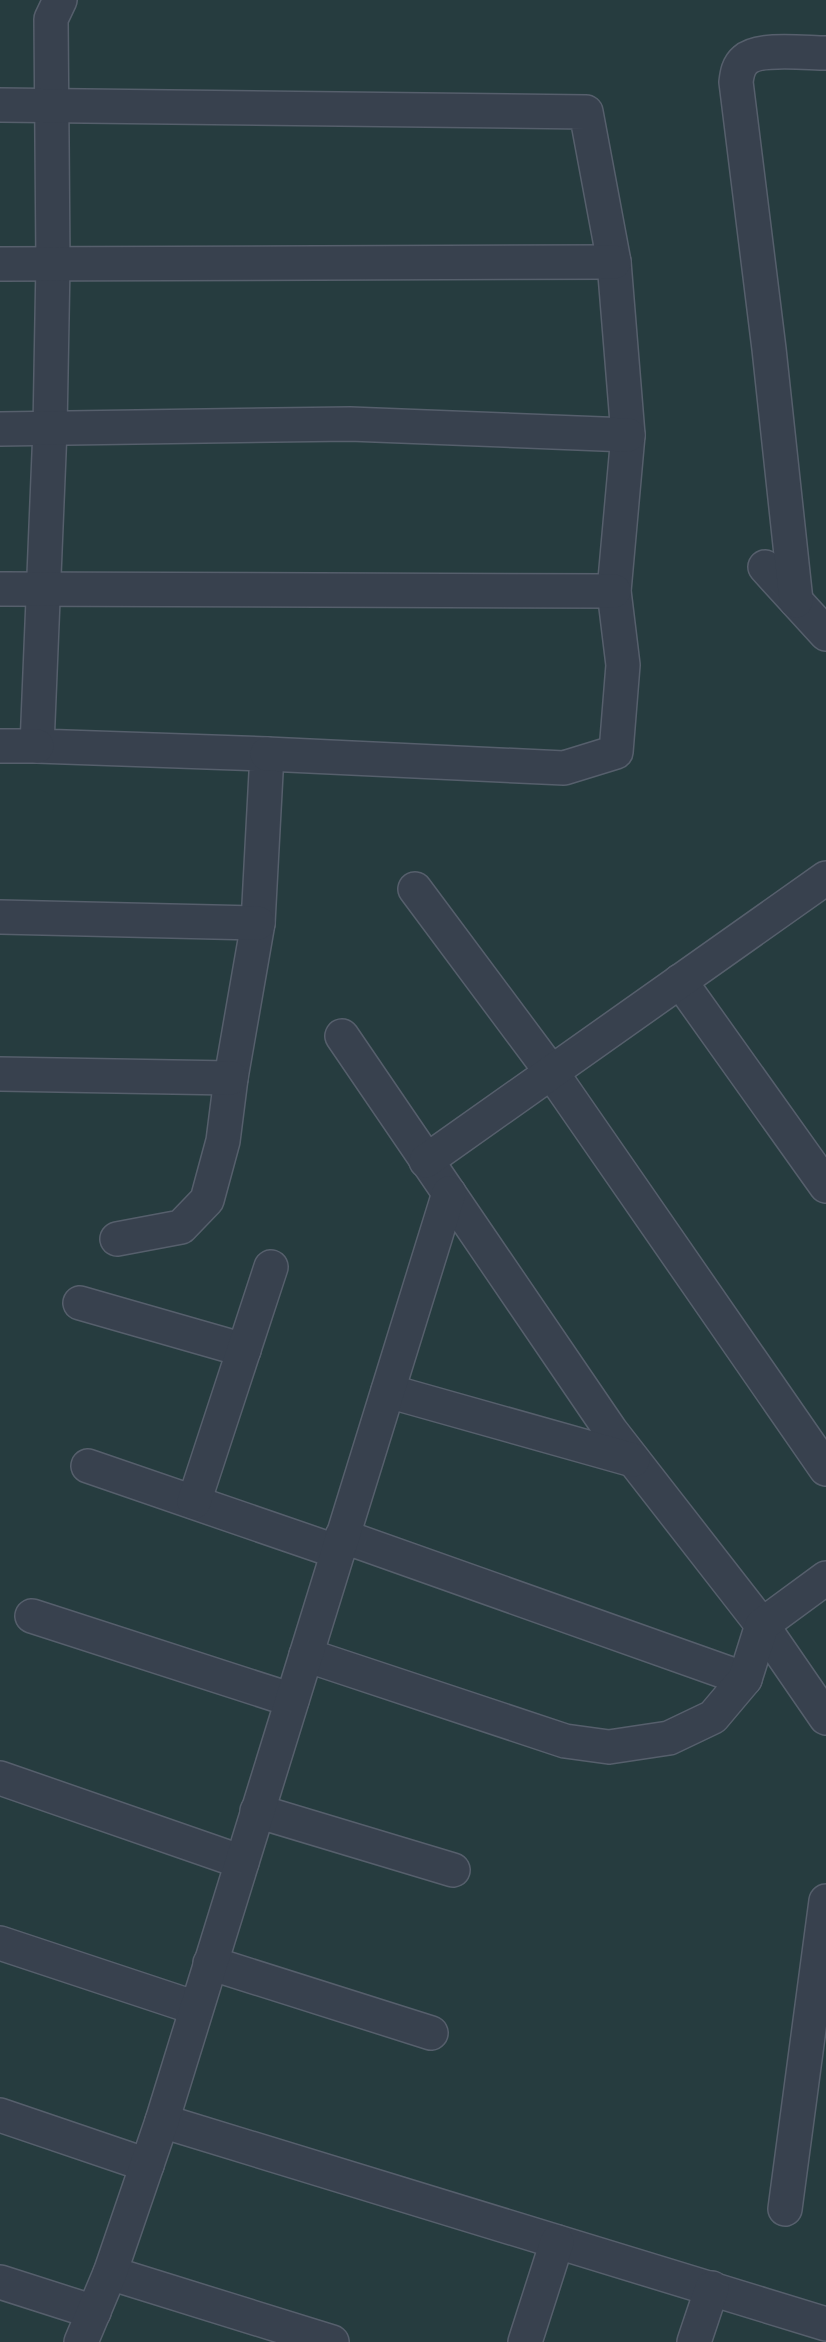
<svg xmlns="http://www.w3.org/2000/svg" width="826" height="2342" viewBox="0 0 826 2342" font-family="'PT Sans',sans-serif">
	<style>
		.green { fill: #263c3f }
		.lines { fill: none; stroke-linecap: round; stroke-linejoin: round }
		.street-casing { stroke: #565f6c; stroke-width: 36 }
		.street { stroke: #38414e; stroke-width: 33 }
	</style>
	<rect width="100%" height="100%" fill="#242f3e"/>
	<!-- green -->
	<rect class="green" x="0" y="0" width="826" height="2342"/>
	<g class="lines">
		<!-- street casing -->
		<g class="street-casing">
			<g id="street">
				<path d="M60,0l-9,19 2,244 -3,166 -13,317 230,8 -9,169 -27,155 -8,63 -16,59 -26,27 -64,12"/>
				<path d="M0,105l586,7 28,150 14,173 -14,156 9,74 -7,87 -52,16 -297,-14"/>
				<path d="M0,264l614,-2"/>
				<path d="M0,429l350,-5 278,11"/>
				<path d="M765,567l61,67"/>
				<path d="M0,589l614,2"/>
				<path d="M796,601l-27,-252 -33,-267c1,-8 2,-16 9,-22 14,-13 61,-7 81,-7"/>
				<path d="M0,746h37"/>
				<path d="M415,889l137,184 274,396"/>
				<path d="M0,917l258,6"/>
				<path d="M680,981l146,205"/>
				<path d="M342,1036l269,395 151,194 64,93"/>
				<path d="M0,1074l231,4"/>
				<path d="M426,1161l400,-283"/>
				<path d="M80,1303l164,47"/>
				<path d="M388,1391l245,69"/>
				<path d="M88,1466l250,86"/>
				<path d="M194,1502l77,-235"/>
				<path d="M342,1536l403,143"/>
				<path d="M32,1616l260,84"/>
				<path d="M306,1655l259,86 44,6 60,-9 44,-21 32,-38 17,-54 64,-47"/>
				<path d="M0,1778l242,84"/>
				<path d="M257,1811l196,59"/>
				<path d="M0,1943l196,65"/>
				<path d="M210,1963l221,70"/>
				<path d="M0,2115l147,50"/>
				<path d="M162,2121l664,203"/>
				<path d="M785,2209l41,-308"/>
				<path d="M110,2273l222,69"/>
				<path d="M0,2282l94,30"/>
				<path d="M81,2342l29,-69 52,-152 287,-928"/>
				<path d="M525,2342l32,-100"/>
				<path d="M694,2342l18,-54"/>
			</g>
		</g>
		<!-- street -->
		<use href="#street" class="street"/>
	</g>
</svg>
